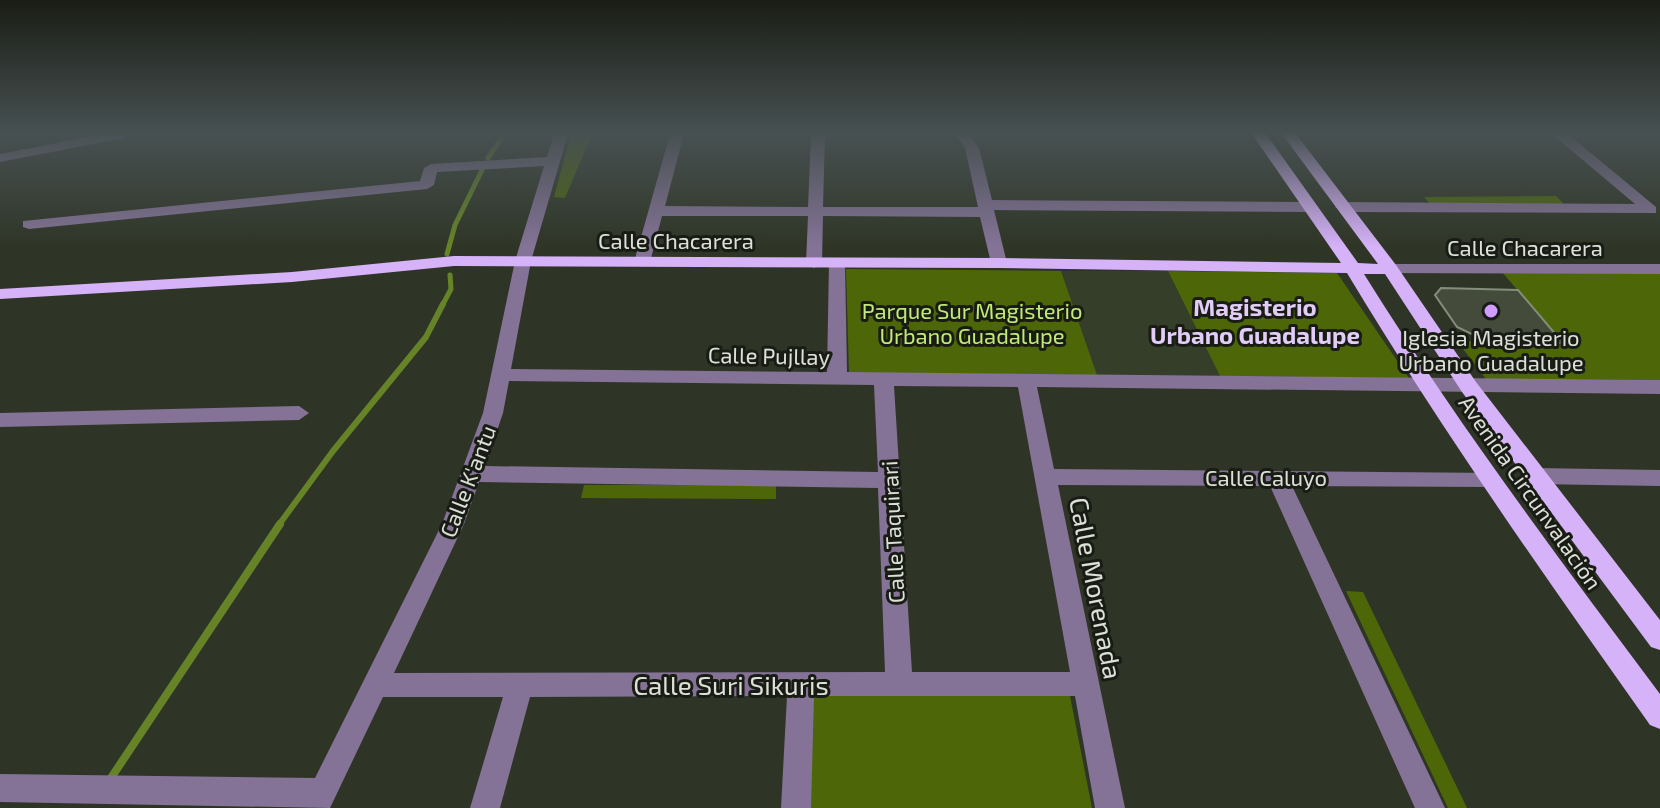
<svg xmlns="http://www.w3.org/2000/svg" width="1660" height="808" viewBox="0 0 1660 808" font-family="'Exo 2',sans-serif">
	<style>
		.built { fill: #353e28 }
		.green { fill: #4d6708 }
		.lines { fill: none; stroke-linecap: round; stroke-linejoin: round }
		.stream-far2 { stroke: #668427; stroke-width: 5 }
		.stream-far1 { stroke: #668427; stroke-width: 6 }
		.stream { stroke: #668427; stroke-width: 8 }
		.building { fill: #444b3b; stroke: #858d7b; stroke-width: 2 }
		.minor { fill: #847396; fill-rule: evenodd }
		.major { fill: #d6b2f9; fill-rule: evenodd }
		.poi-dot { fill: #d09dff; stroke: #191c15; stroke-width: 3 }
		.labels { text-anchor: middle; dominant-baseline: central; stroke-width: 6; stroke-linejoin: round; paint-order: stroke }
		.street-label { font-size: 22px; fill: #dce0d6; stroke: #191c15 }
		.park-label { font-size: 22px; fill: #c1eb74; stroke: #191c15 }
		.poi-label { font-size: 22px; fill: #dce0d6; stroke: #191c15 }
		.neighbourhood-label { font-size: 24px; font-weight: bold; fill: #e1cdf6; stroke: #191c15 }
		.near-street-label { font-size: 26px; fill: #dce0d6; stroke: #191c15 }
	</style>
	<rect width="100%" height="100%" fill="#2f3526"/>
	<!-- built -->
	<path class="built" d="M1061,271h107l52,105 -123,-1z"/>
	<!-- green -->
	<g class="green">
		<path d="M571,134h21l-27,64 -11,-1z"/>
		<path d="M1556,196l8,8h-134l-6,-7z"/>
		<path d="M846,269l215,2 36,104 -248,-2z"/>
		<path d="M1168,271l169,2 72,105 -189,-2z"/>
		<path d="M1502,272l158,1v107l-174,-1 -29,-38 105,1z"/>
		<path d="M584,485h192v14l-195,-1z"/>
		<path d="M1346,591l17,1 104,216h-19z"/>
		<path d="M808,692l262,4 22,112h-287z"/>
	</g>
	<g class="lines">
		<!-- stream-far2 -->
		<g class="stream-far2">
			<path d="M488,158l16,-24"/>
			<path d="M447,254l8,-29 28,-57"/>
			<path d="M442,306l9,-17 -1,-14"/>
		</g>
		<!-- stream-far1 -->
		<path class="stream-far1" d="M278,526l55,-75 93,-114 17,-33"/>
		<!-- stream -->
		<path class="stream" d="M109,781l171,-257"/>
	</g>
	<!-- building -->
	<path class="building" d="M1441,288l77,2 45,53 -85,-6 -21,-10 -22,-32z"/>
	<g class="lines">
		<!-- minor -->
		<g class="minor">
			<path d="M102,134h29l-7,4 -124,24v-8z"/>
			<path d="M554,134h14l-37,127 -20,108 316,3 2,-109 8,-5 8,5 2,109 813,8v14l-623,-7 17,82 442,4 3,6 -3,6 -8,2 -196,-1 153,322h-30l-145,-322 -212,-1 67,323h-30l-20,-112h-261l-3,112h-30l6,-112 -257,1 -30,111h-30l33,-111h-120l-53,111 -330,-6v-28l315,4 127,-254 41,-111 32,-152 29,-95 -107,6 -3,13 -7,4 -398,40 -6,-2v-6l397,-40 4,-13 7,-4 116,-7zM509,381l365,4 4,87 -393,-6 18,-53zM894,386l124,1 52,285h-158zM479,482l399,6 7,184 -491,1 70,-149z"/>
			<path d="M670,134h14l-19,72 143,1 3,-73h14l-2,73h155l-13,-59 -10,-14h14l10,14 13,52 317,2 8,5 -8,5 -315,-2 13,53 -8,5 -8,-5 -11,-46 -157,-1 -1,47 -8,5 -8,-5 2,-47h-146l-12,46 -8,5 -8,-5z"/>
			<path d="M1552,134h16l88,73v6l-313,-1 -8,-5 8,-5 292,2z"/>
			<path d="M1390,264h270v10l-276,-1 -2,-4 2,-4z"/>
			<path d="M299,406l10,7 -10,7 -299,7v-14z"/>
			<path d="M1535,468l125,2v16l-125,-2 -8,-2 -3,-6 3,-6z"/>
		</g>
		<!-- major -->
		<path class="major" d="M1252,134h14l92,129 20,1 -96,-130h14l100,131 80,117 184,238v30l-9,-3 -189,-255 -77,-118h-21c91,146 193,282 296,420v35l-10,-4c-105,-148 -209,-296 -303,-452l-348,-5 -545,-2 -162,16 -292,17v-10l292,-17 162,-16 545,2 342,5z"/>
	</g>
	<!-- sky -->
	<linearGradient id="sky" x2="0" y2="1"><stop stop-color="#1a1d15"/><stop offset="0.54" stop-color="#475152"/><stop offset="1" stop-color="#475152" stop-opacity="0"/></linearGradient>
	<rect width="1660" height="247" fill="url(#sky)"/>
	<!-- markers -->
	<circle class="poi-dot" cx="1491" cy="311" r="8"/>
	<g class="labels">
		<!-- street labels -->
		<g class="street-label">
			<text x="676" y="240">Calle Chacarera</text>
			<text x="1525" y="247">Calle Chacarera</text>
			<text transform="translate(769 355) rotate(1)">Calle Pujllay</text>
			<text x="1266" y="477">Calle Caluyo</text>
			<text transform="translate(467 481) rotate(-69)">Calle K'antu</text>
			<text transform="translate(1531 492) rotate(55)">Avenida Circunvalación</text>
			<text transform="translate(892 532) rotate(-93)">Calle Taquirari</text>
		</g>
		<!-- park labels -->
		<g class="park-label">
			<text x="972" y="310">Parque Sur Magisterio<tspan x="972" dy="25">Urbano Guadalupe</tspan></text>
		</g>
		<!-- poi labels -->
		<g class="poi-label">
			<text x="1491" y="337">Iglesia Magisterio<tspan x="1491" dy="25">Urbano Guadalupe</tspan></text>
		</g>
		<!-- neighbourhood labels -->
		<g class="neighbourhood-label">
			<text x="1255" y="306">Magisterio<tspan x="1255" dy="28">Urbano Guadalupe</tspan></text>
		</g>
		<!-- near-street labels -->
		<g class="near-street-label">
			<text transform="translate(1097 588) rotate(79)">Calle Morenada</text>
			<text x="731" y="684">Calle Suri Sikuris</text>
		</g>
	</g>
</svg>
